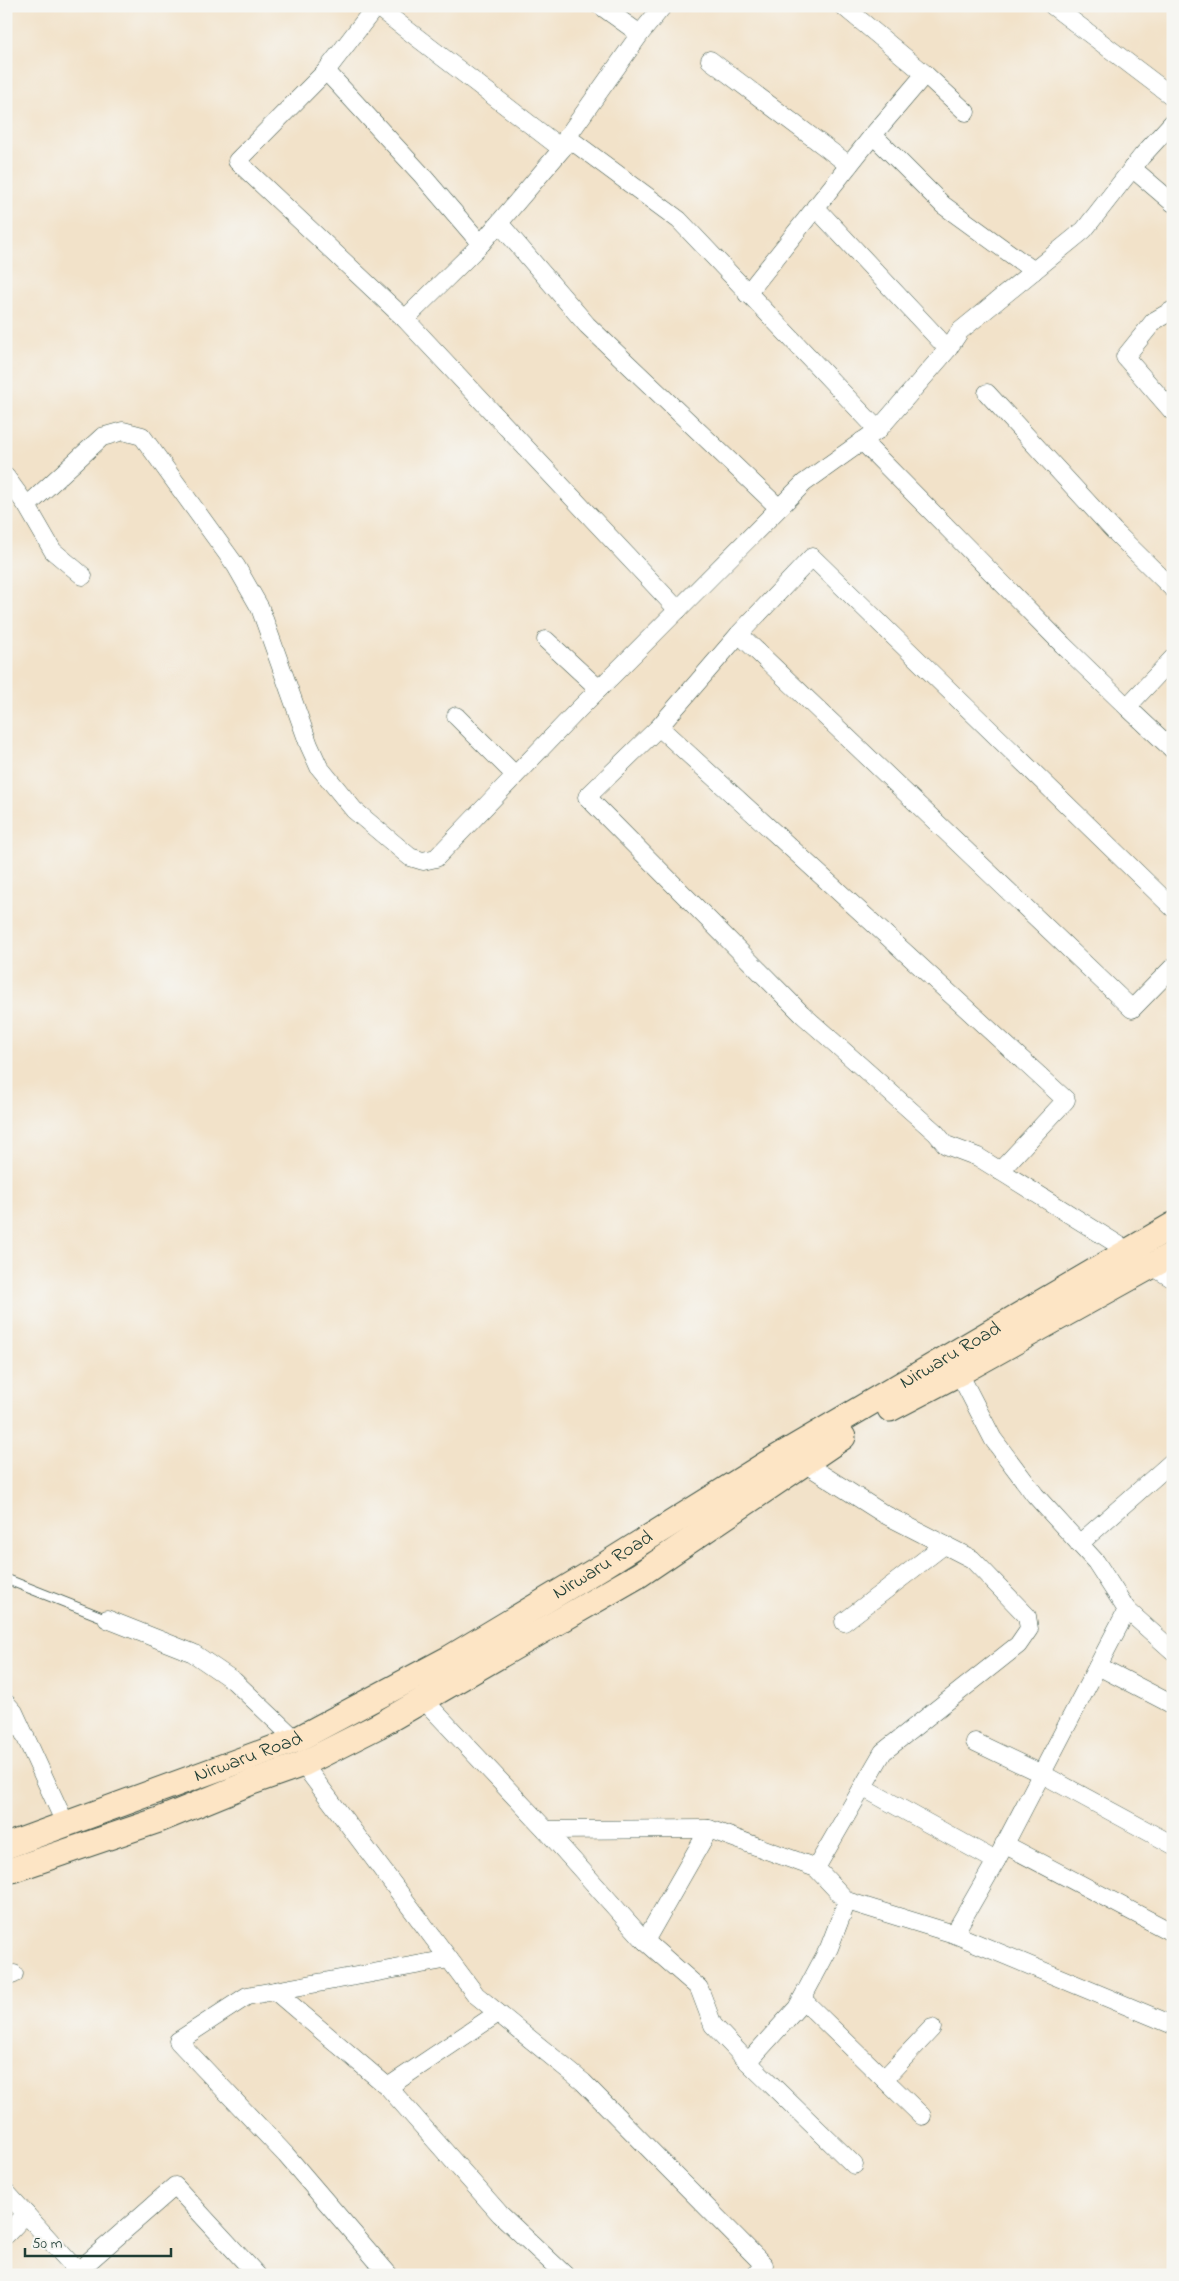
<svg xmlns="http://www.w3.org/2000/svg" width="1179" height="2281" viewBox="0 0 1179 2281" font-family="'Indie Flower',sans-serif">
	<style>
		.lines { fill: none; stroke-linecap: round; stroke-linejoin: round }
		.lane-casing { stroke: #3f564a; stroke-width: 11 }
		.street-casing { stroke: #3f564a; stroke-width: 19 }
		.secondary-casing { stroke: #3f564a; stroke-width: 27 }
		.lane { stroke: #fff; stroke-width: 9 }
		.street { stroke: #fff; stroke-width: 18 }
		.secondary { stroke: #fde5c5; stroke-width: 25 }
		.labels { text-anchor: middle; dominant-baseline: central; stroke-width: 4; stroke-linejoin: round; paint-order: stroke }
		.street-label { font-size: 20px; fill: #1f3d34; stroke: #f6f6f2 }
	</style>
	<rect width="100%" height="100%" fill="#f6f6f2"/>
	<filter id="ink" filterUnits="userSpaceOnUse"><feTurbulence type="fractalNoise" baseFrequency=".02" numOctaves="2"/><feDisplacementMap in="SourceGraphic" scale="10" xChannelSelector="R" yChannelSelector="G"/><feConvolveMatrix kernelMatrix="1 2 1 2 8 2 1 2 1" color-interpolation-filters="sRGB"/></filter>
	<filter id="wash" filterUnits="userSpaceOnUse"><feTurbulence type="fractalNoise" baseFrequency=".0096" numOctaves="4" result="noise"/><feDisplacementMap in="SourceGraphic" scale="20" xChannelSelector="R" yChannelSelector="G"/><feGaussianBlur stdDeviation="1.12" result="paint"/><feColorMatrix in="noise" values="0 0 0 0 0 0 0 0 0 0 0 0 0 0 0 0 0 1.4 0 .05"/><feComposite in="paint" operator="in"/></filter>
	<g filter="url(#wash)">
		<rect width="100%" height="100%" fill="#f2e2c9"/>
	</g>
	<g filter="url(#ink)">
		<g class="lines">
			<!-- lane casing -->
			<g class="lane-casing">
				<path id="lane" d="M6,1579l101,40"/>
			</g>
			<!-- street casing -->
			<g class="street-casing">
				<g id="street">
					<path d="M376,6l186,143"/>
					<path d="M601,6l39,28 -73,103 -5,12 -81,95 -60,-70 -95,-103 -89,90 168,158 273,291"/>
					<path d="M843,6l82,68 -52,61"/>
					<path d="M1053,6l120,91"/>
					<path d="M640,34l23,-28"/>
					<path d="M710,60l139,105"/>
					<path d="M326,71l50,-65"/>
					<path d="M925,74l41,38"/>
					<path d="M567,137l112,83 199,210"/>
					<path d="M1132,168l41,35"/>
					<path d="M815,207l133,142"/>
					<path d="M499,223l88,102 192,183"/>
					<path d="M747,294l126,-159 70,70 91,66"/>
					<path d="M1173,310l-19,11 -29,36 48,55"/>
					<path d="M405,319l76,-75"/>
					<path d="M987,393l127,138 59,58"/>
					<path d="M862,441l201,204 64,62 46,-49"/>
					<path d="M6,477l21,29 26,45 30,25"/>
					<path d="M27,506l75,-69 21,-6 19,5 94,130 24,42 49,137 10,22 35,43 56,47 13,4 13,-3 142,-148 226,-227 74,-53 70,-81 12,-18 124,-101 58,-74 31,-34"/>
					<path d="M739,634l393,375 41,-42"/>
					<path d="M546,640l53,49"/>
					<path d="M1127,707l46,43"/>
					<path d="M456,716l59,59"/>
					<path d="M659,727l407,373 -66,71"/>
					<path d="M1173,908l-361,-351 -73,77 -80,93 -72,70 215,217 134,119 10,12 32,12 195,122"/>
					<path d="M959,1373l34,66 42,56 61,67 31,48 -131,251 -42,73 219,91"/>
					<path d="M804,1463l80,51 88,45 55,57 2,13 -11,16 -135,107 -67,116"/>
					<path d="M1079,1544l94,-83"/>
					<path d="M1127,1610l46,41"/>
					<path d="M107,1619l86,34 41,28 62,59"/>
					<path d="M844,1622l100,-77"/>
					<path d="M1098,1666l75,39"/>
					<path d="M423,1699l123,131 99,111 54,47 14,37 35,37 106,103"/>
					<path d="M6,1703l8,9 51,111"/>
					<path d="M975,1742l67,32 131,71"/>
					<path d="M303,1764l173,231 107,87 181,183 -9,10"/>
					<path d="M864,1788l132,73"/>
					<path d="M546,1830l163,-1"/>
					<path d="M1004,1844l169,89"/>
					<path d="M645,1941l64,-112 107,39 31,33 107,33"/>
					<path d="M6,1977l8,-3"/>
					<path d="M275,1991l113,96"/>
					<path d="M802,1999l120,117"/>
					<path d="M498,2013l-110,74 112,127 65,61"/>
					<path d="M748,2062l49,-54 32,-60 18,-47"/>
					<path d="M884,2079l48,-51"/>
					<path d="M6,2192l75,83"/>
					<path d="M6,2235l20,-21"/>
					<path d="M78,2271l97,-85 82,89"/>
					<path d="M389,2275l-103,-120 -108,-114 69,-45 202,-37"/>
				</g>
			</g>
			<!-- secondary casing -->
			<g class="secondary-casing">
				<g id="secondary">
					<path d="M890,1409l69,-36 214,-119"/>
					<path id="s1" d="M6,1846l290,-106 152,-81 155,-93 163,-102 407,-239"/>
					<path d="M6,1872l153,-52 93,-38 51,-18 75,-38 261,-151 204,-138"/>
				</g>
			</g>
			<!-- lane -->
			<use href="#lane" class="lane"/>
			<!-- street -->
			<use href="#street" class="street"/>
			<!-- secondary -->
			<use href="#secondary" class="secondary"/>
		</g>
	</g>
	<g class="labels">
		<!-- street labels -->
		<g class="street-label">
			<text stroke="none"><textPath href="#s1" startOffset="1068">Nirwaru Road</textPath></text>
			<text stroke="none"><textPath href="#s1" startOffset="662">Nirwaru Road</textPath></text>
			<text stroke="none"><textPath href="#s1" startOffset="258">Nirwaru Road</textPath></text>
		</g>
	</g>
	<!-- margin -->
	<rect width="1179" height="2281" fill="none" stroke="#f6f6f2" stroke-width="25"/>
	<!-- scale -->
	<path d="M25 2248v8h146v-8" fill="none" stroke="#1f3d34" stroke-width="2.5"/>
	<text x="32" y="2248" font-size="15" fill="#1f3d34" stroke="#f6f6f2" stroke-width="4" paint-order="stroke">50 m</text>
</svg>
